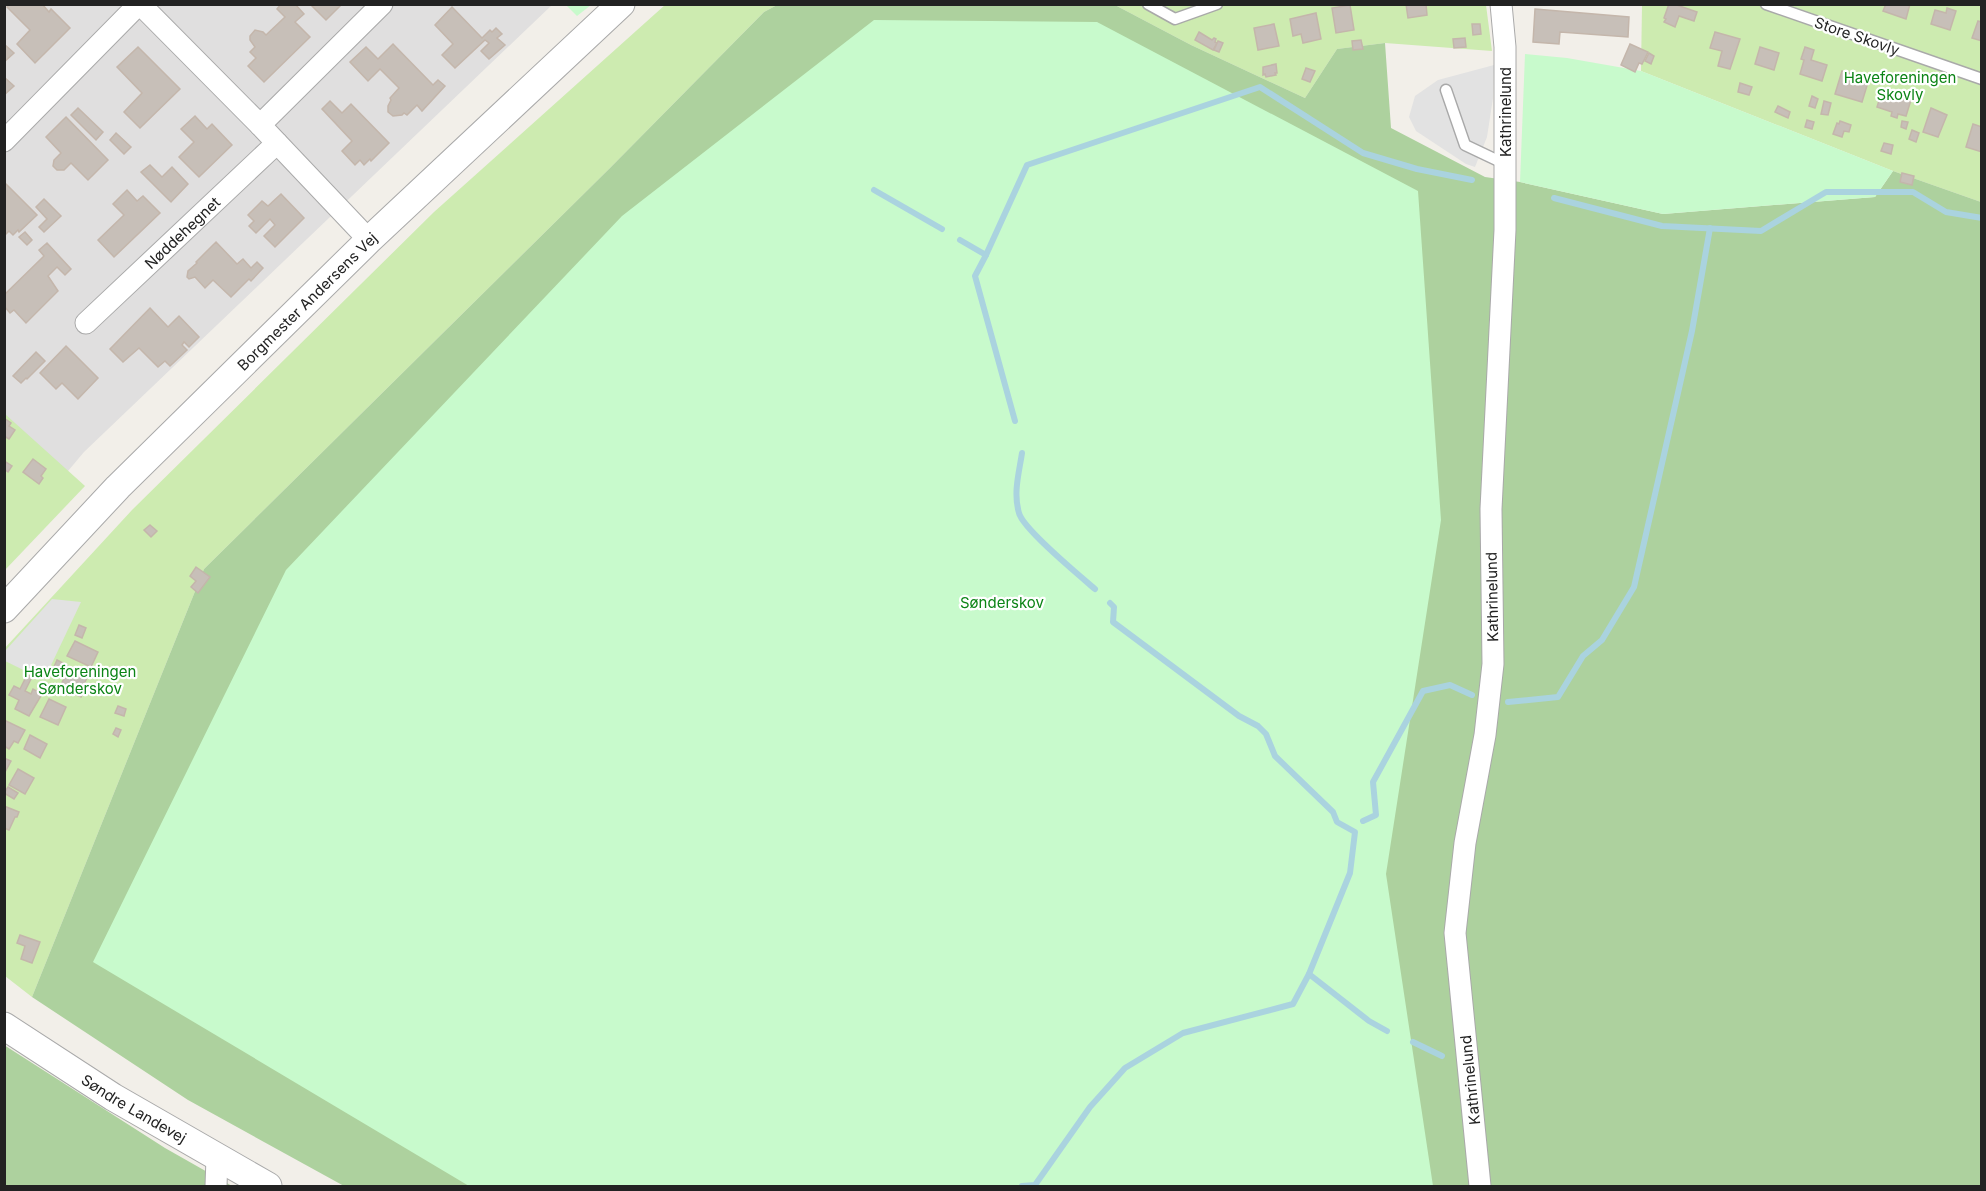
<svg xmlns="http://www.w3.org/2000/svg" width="1986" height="1191" viewBox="0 0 1986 1191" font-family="Inter,sans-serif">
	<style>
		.residential { fill: #e0dfdf }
		.grass { fill: #cdebb0 }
		.forest { fill: #add19e }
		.park { fill: #c8facc }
		.parking { fill: #e2e2e2 }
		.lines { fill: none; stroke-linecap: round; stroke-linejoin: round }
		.stream { stroke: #aad3df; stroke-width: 6 }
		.building { fill: #c7bfb8; stroke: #c4b6ab; stroke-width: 1.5 }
		.service-casing { stroke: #a9a9a9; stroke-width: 13 }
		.minor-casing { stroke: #a9a9a9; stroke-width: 23 }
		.tertiary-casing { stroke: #a9a9a9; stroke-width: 29 }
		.service { stroke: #fff; stroke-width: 10 }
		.minor { stroke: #fff; stroke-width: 21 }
		.tertiary { stroke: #fff; stroke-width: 27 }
		.labels { text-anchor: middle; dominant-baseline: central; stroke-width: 4.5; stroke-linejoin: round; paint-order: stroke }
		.street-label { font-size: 15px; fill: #222; stroke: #fff }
		.park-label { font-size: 15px; fill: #0c8416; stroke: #fff }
	</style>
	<rect width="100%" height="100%" fill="#f2efe9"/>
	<!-- residential -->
	<path class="residential" d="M5,5h547l-468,447 -79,94z"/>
	<!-- grass -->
	<g class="grass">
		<path d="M665,5h112l-13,7 -154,156 -406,401 -172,428 -27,-21 -1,-327 128,-139 302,-298z"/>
		<path d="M1115,5h371l6,46 -107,-8 -48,6 -32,49 -114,-53z"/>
		<path d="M1642,5h339v197l-88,-31 -252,-100z"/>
		<path d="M5,414l80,72 -80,84z"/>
	</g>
	<!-- forest -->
	<g class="forest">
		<path d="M777,5h338l76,40 114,53 32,-49 48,-6 6,85 94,49 35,5 143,32 212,-17 18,-26 88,31v984h-1637l-156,-86 -156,-103 172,-428 406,-401 154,-156z"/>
		<path d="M4,1045l161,103 67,38h-227z"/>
	</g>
	<!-- park -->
	<g class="park">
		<path d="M566,5h25l-14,11z"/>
		<path d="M874,20l223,2 321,169 23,329 -55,354 47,312h-964l-376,-224 193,-392 336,-354z"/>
		<path d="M1525,54l42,4 74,13 252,100 -18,26 -212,17 -143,-32z"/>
	</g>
	<!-- parking -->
	<g class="parking">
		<path d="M1494,65l-1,33 -6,39 -12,30 -9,-3 -50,-33 -7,-14 6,-21 23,-16z"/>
		<path d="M52,599l29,3 -37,78 -39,-19v-10z"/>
	</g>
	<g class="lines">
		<!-- stream -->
		<g class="stream">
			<path d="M874,190l68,39"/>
			<path d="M1554,198l108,28 99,5 65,-39h87l33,20 36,6"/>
			<path d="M960,240l26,15 41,-90 233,-78 103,66 54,16 55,11"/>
			<path d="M986,255l-11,21 40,145"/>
			<path d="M1022,453c-3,20 -9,40 -3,60 4,16 61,63 76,76"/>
			<path d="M1508,702l50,-5 25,-41 19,-16 32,-53 58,-256 18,-103"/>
			<path d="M1363,821l13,-6 -3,-33 50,-91 27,-6 22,10"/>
			<path d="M1309,974l60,47 18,10"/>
			<path d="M1413,1042l29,14"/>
			<path d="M1022,1186l13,-1 55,-78 35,-39 58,-35 110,-29 16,-30 41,-101 5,-41 -18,-10 -4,-10 -58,-56 -9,-22 -8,-8 -19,-10 -126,-94 1,-15 -4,-4"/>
		</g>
	</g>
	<!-- building -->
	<g class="building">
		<path d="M10,4h32l7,8 2,-3 19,19 -35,35 -18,-19 13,-14 -23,-23z"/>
		<path d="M281,4h14l9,10 -9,8 15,15 -46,45 -16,-16 8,-8 -6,-6 5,-5 -5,-7v-4l5,-6 8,2 3,3 19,-18 -8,-8z"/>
		<path d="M310,4h32l-16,16z"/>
		<path d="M1406,4h20l1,11 -19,3z"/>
		<path d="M1669,4h5l23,8 -3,9 -15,-5 -4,11 -11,-5 2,-3 -2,-1z"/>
		<path d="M1886,4h24l-4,15 -23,-8z"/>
		<path d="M1350,5l4,25 -18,3 -4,-25z"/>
		<path d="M452,7l30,31 8,-8 2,2 4,-4 6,6 -5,4 8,7 -16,14 -8,-8 8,-8 -4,-3 -30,28 -13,-13 11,-11 -18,-19z"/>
		<path d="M1947,8l9,3 -6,19 -19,-6 4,-14 11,3z"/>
		<path d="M1535,9l94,8 -1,20 -68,-5 -1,12 -26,-2z"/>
		<path d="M1316,13l5,26 -18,4 -2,-9 -8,2 -3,-17z"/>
		<path d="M1978,21l4,1v19l-10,-3z"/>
		<path d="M1274,24l5,22 -21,4 -4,-22z"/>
		<path d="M1472,24h8l1,10 -8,1z"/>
		<path d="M1199,32l13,8 2,-2 2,1 -1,3 2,1 -4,7 -18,-10z"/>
		<path d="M1715,32l25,7 -10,30 -12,-3 4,-15 -12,-3z"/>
		<path d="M1465,38l1,9 -12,1 -1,-9z"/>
		<path d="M1361,40l2,9 -10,1 -1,-9z"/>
		<path d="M1218,41l5,2 -4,9 -5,-2z"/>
		<path d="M4,44l10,9 -10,9z"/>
		<path d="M393,44l40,41 5,-5 7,6 -23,25 -5,-6 -10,10 -3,-2 -2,2 -9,1 -5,-4v-6l3,-6 -1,-2 9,-10 -19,-19 -12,12 -18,-19 16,-15 12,12z"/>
		<path d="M1630,44l18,8 -6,12 -3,-1 -4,9 -14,-7z"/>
		<path d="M138,47l42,42 -40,39 -16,-16 18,-19 -25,-26z"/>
		<path d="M1760,47l19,6 -5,17 -19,-6z"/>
		<path d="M1805,47l9,3 -3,10 16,5 -5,16 -22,-7 4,-14 -3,-1z"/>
		<path d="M1649,53l5,3 -3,8 -6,-3z"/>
		<path d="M1276,64l1,9h-2l1,2 -10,2 -1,-3 -2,1v-8z"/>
		<path d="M1306,68l9,3 -5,11 -8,-3z"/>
		<path d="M1842,71l27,8 -7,23 -27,-8z"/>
		<path d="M4,77l10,9 -10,9z"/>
		<path d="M1740,83l12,4 -3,8 -11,-3z"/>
		<path d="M1882,91l29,9 -5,16 -8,-2 -1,4 -6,-2 1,-4 -15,-5z"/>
		<path d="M1812,96l6,3 -3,9 -6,-2z"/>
		<path d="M330,101l12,12 9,-9 38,39 -18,18 -1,-2 -6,6 -4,-5 -5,5 -13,-14 10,-10 -30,-32z"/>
		<path d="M1824,101l7,2 -3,12 -7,-1z"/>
		<path d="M1778,106l12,6 -2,6 -13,-6z"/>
		<path d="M78,108l25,24 -7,8 -25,-25z"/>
		<path d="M1931,108l16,7 -9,22 -15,-5z"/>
		<path d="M195,116l12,13 5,-5 20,21 -33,32 -20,-20 15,-15 -13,-13z"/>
		<path d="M66,117l42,43 -20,20 -17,-17 -7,7h-7l-4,-4 1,-6 7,-7 -15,-16z"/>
		<path d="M1807,120l7,2 -2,7 -7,-2z"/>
		<path d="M1840,121l11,4 -2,7 -5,-1 -2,6 -9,-3 4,-11 2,1z"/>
		<path d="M1902,121l6,1 -2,7 -5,-2z"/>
		<path d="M1973,124l9,3v25l-16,-5z"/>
		<path d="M1912,130l7,3 -3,9 -7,-3z"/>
		<path d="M116,133l15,14 -7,7 -14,-14z"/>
		<path d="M1884,143l9,2 -2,9 -10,-3z"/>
		<path d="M150,165l12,12 10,-10 16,17 -17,18 -30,-30z"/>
		<path d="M1902,173l12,3 -2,9 -12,-3z"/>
		<path d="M4,182l33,33 -18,17 -1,-2 -5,5 -4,-4 -5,5z"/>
		<path d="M127,190l10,11 6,-5 17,17 -46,44 -16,-17 26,-25 -11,-11z"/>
		<path d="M281,194l23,24 -29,29 -11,-11 11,-11 -5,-6 -14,14 -7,-7 5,-5 -6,-6 14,-14 6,5z"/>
		<path d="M44,199l17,17 -17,16 -5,-5 8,-8 -11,-12z"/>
		<path d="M25,232l7,8 -5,5 -8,-8z"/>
		<path d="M216,242l21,22 6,-5 8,9 6,-6 6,6 -12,13 -2,-2 -18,18 -18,-17 -8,8 -10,-11 -6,2 -2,-2 1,-6 9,-8 -1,-1z"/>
		<path d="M47,243l24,26 -6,6 -8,-8 -9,9 10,15 -32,32 -12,-13 -4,3 -6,-7v-11l40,-39 -5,-6z"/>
		<path d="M150,308l18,19 11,-11 20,21 -10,10 -5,-5 -2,3 5,5 -17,16 -5,-5 -7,6 -19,-19 -16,14 -13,-13z"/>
		<path d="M66,346l32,32 -20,21 -16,-16 -6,6 -16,-16z"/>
		<path d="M36,352l9,9 -18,18 -1,-1 -5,5 -8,-7z"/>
		<path d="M4,418l7,5 -2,3 6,4 -6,9 -5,-3z"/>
		<path d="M33,459l13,10 -5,7 2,2 -4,6 -16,-12z"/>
		<path d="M6,462l6,4 -4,6 -4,-3z"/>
		<path d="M150,525l7,6 -6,6 -7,-7z"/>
		<path d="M196,567l14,10 -12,16 -7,-6 5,-6 -6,-5z"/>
		<path d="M79,625l7,3 -4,10 -7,-3z"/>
		<path d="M75,641l23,11 -7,15 -24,-11z"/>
		<path d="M57,660l10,5 -3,7 -10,-5z"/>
		<path d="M68,670l19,8 -4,8 2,1 -4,10 -21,-10z"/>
		<path d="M27,675l5,2 -7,14 6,3 2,-5 9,5 -13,22 -14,-7 4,-9 -10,-5 5,-9 6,3z"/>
		<path d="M49,699l17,8 -8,18 -18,-8z"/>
		<path d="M118,706l8,3 -2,7 -9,-3z"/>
		<path d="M4,720l21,10 -7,13 -4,-2 -5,8 -5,-3z"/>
		<path d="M116,728l5,2 -3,7 -5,-3z"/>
		<path d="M30,735l17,9 -7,14 -16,-9z"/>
		<path d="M4,758l7,3 -7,13z"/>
		<path d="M18,769l16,9 -9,16 -16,-9z"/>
		<path d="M8,787l10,6 -4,6 -10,-6z"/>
		<path d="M4,806l15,6 -2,5h-2l-6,13 -5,-2z"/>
		<path d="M20,935l20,7 -8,21 -11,-4 4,-13 -8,-3z"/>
	</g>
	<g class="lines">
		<!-- service casing -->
		<g class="service-casing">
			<g id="service">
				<path d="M1148,4l27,15 42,-15"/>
				<path d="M1766,4l216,75"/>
				<path d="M1446,90l19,55 40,19"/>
			</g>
		</g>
		<!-- minor casing -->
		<g class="minor-casing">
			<g id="minor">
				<path d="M140,4l120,121 109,115"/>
				<path d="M260,125l122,-121"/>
				<path d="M4,141l135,-137"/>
				<path id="s1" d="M86,323l191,-180"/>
				<path d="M216,1186l1,-28"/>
				<path d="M1480,1186l-25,-253 10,-90 20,-108 8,-71 -2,-155 14,-279v-183l-4,-43"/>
			</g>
		</g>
		<!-- tertiary casing -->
		<g class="tertiary-casing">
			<g id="tertiary">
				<path id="s2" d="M4,609l114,-122 251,-247 252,-236"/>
				<path id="s3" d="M4,1026l109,71 155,89"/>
			</g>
		</g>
		<!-- service -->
		<use href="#service" class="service"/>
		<!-- minor -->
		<use href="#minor" class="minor"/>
		<!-- tertiary -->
		<use href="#tertiary" class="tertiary"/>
	</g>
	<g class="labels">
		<!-- street labels -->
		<g class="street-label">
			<text transform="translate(1857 36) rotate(19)">Store Skovly</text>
			<text transform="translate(1505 112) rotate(-90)">Kathrinelund</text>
			<text stroke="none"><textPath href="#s1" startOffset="132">Nøddehegnet</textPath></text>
			<text stroke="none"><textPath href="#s2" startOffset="432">Borgmester Andersens Vej</textPath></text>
			<text transform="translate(1492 597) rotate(-91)">Kathrinelund</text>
			<text transform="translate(1470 1080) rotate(-96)">Kathrinelund</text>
			<text stroke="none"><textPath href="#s3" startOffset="154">Søndre Landevej</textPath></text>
		</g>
		<!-- park labels -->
		<g class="park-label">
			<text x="1900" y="77">Haveforeningen<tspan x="1900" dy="17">Skovly</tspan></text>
			<text x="1002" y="602">Sønderskov</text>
			<text x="80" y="671">Haveforeningen<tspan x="80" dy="17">Sønderskov</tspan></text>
		</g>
	</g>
	<!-- border -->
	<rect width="1986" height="1191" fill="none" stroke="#222222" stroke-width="12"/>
</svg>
